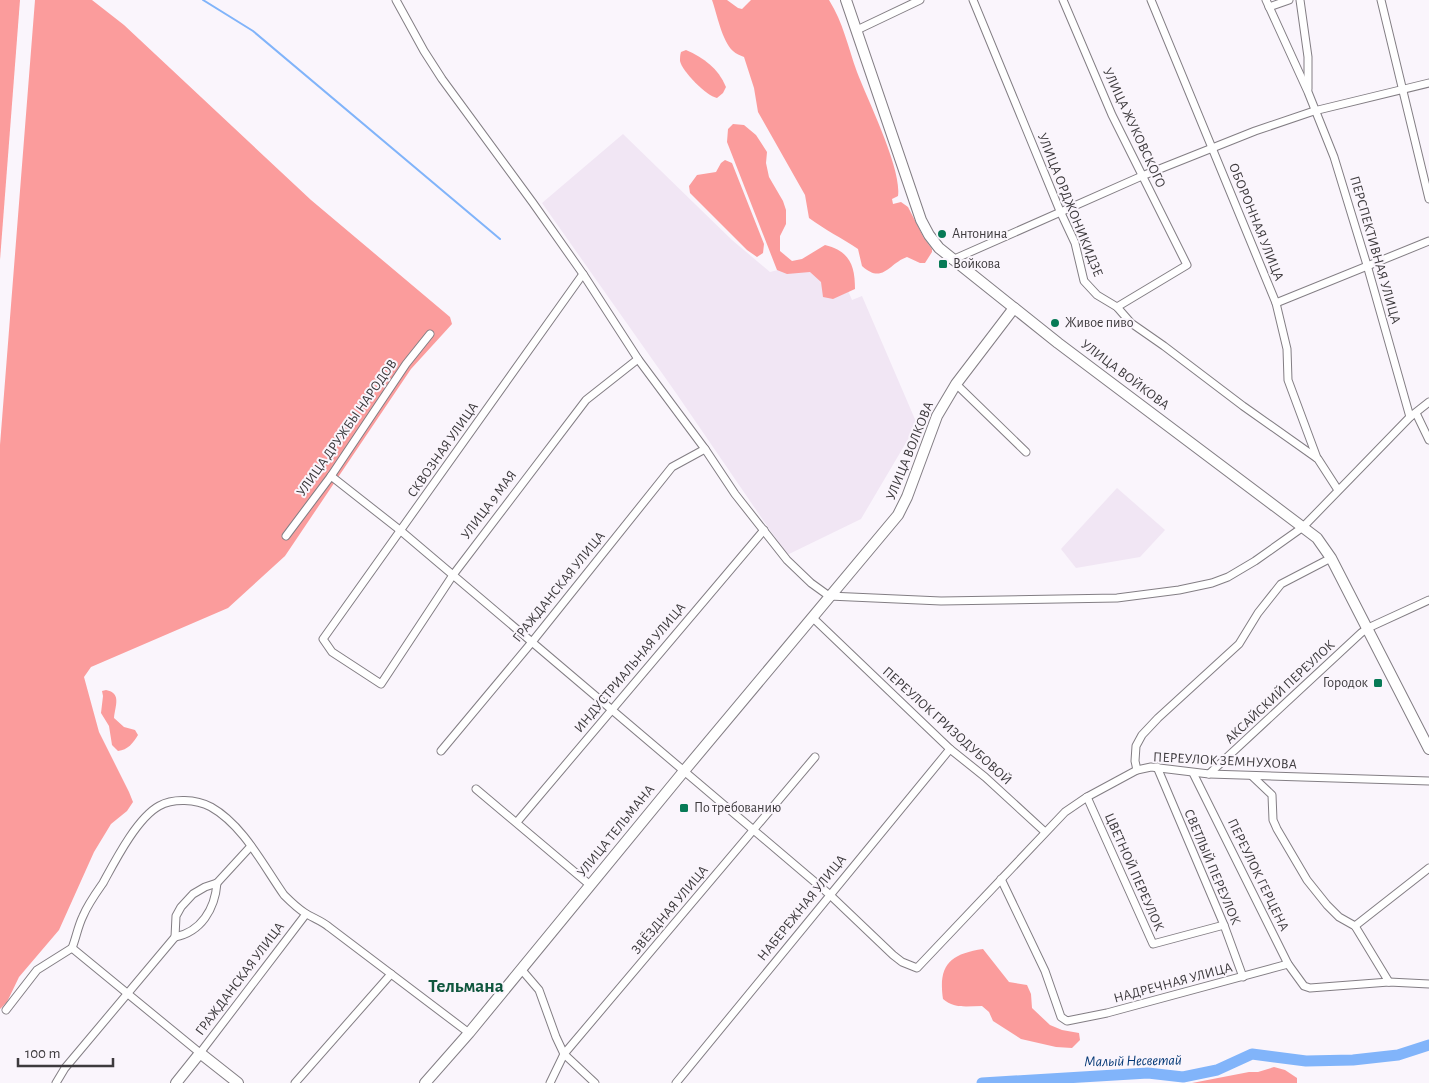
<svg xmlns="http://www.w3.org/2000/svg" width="1429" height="1083" viewBox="0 0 1429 1083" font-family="'Alegreya Sans',sans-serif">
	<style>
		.built { fill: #f1e6f4 }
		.forest { fill: #fb9c9c }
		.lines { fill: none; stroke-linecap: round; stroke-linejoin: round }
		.stream { stroke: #81b4fa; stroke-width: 2 }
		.river { stroke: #81b4fa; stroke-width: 11 }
		.street-casing { stroke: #837e84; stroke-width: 9 }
		.secondary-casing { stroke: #837e84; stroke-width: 12 }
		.street { stroke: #fff; stroke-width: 7 }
		.secondary { stroke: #fff; stroke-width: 10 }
		.poi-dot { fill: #077a56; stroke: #faf5fc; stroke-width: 2 }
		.labels { text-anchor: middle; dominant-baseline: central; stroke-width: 4; stroke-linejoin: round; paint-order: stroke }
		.street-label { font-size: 14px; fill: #3d3a3d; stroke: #faf5fc }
		.poi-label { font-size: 14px; fill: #3d3a3d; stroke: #faf5fc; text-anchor: start }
		.water-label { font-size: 15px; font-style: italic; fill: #053976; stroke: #faf5fc }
		.district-label { font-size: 19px; font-weight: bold; fill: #10573e; stroke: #faf5fc }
	</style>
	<rect width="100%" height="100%" fill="#faf5fc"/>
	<!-- built -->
	<g class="built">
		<path d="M623,134l109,106 38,32 63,-16 19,44 10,-4 55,128 -56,95 -74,36 -111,-162 -134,-190z"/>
		<path d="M1117,488l48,42 -25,27 -64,11 -15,-19z"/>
	</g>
	<!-- forest -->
	<g class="forest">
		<path d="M0,0h20l-20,260z"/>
		<path d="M35,0h57l32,25 187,175 139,117 2,7 -41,45 -126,187 -57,52 -137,59 -7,10 15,55 30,60 4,10 -6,9 -16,13 -17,28 -35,78 -40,47 -12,25 -7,7v-564z"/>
		<path d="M712,0h15l11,8 4,1 9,-9h78c14,22 19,47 28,72 11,29 45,97 41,124l-6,3 1,5 8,-2 7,5 16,31 8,11v3l-7,11h-5l-13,-6c-18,6 -24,28 -45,9l-4,-17c-16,-11 -33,-19 -49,-31l-4,-23 -47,-83 -4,-24 -10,-31c-4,-2 -8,-3 -11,-6 -11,-10 -16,-37 -21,-51z"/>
		<path d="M686,50c18,8 32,18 40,37l-3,6 -6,5c-11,-2 -35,-27 -37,-37 0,-3 0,-6 1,-9z"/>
		<path d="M733,124l11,1 12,10 11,17 -1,11 3,14 14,24 3,9v14l-6,12v15l12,10 10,-2 23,-14c25,6 30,21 30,44l-22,10 -10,-2 -2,-15 -11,-10 -23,2 -10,-4 -50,-128 1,-13z"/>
		<path d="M725,160l7,3 32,81 -1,9 -6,4 -10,-7 -57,-57 -1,-7 8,-11 19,-3 5,-9z"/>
		<path d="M106,690c16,3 9,16 8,28l10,9 11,3 3,5c-5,8 -10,15 -20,16l-6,-6 -3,-19 -8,-13 2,-17 -1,-5z"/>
		<path d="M983,949l26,33 18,3 4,9 1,14 18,17 12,5 17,3 1,7 -8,8 -16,-1 -35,-8 -28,-18 -4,-9 -7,-6c-15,0 -28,3 -39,-7 -5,-34 7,-45 40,-50z"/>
		<path d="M1274,1067l11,3 12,8v5h-105l57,-11h9z"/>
	</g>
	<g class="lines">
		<!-- stream -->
		<path class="stream" d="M203,0l50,31 247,208"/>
		<!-- river -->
		<path class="river" d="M982,1083l166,-10 35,4 34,-7 35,-16 54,7 47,-1 45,-5 31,-10"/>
		<!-- street casing -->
		<g class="street-casing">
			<g id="street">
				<path d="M396,0l28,51 18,28 91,124 50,71 55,85 67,90 30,45 52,66 24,23 18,13 112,5 176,-3 62,-8 33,-7 16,-6 27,-16 48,-34 107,-110 19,-15"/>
				<path d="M973,0l87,211 15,32 9,38 13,14 20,12 14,16 33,23 79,60 75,53 20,31"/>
				<path d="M1063,0l49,115 75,150 -70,42"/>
				<path d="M1151,0l125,303 11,46 1,31 29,78"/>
				<path d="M1266,0l42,92 26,65 33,108 43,152"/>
				<path d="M1300,0l8,57v32"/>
				<path d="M1381,0l48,199"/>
				<path d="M1269,7l20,-7"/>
				<path d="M857,30l63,-30"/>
				<path d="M952,260l190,-84 113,-45 59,-20 115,-28"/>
				<path d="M583,274l-260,365 9,13 49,32 72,-109 133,-175 52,-41"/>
				<path d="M1276,303l153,-62"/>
				<path d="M956,384l70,68"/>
				<path d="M1416,413l13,27"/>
				<path d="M331,476l70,55 428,363 64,61 9,7 15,6 148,-156 22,-15 50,-27 14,-3 58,7 220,7"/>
				<path d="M286,536l45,-60 75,-112 24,-30"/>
				<path d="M812,617l138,132 35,28 60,55"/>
				<path d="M441,751l91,-109 140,-175 33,-18"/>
				<path d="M1157,767l67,158 19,52"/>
				<path d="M1137,770l-2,-9 1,-15 6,-11 16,-17 81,-74 19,-31 23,-29 50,-26"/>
				<path d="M1193,773l95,191 16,22 6,2 79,-6 40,2"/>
				<path d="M1209,774l152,-141 7,-5 61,-28"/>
				<path d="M1252,776l20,19 1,25 4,9 30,51 20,25 12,12 16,9 34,56"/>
				<path d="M476,789l114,96"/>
				<path d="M1087,797l66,147 71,-19"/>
				<path d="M517,822l247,-292"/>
				<path d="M1001,879l44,92 16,46 6,4 40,-8 181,-49"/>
				<path d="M1355,926l74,-58"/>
				<path d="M175,937c26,-5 40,-28 42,-54"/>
				<path d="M72,948l128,105 106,-139"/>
				<path d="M521,969l18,21 17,47 8,17 31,29"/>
				<path d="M6,1010l31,-40 35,-22c4,-10 6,-22 11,-32 5,-12 13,-23 20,-33 12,-22 34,-65 56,-77 14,-8 37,-7 52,1 32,18 52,58 73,88 6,6 13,13 21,18 8,5 17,8 24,14l140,106"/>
				<path d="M56,1083l9,-15 110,-131 1,-21 5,-9 12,-13 12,-7 12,-4 34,-37"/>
				<path d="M295,1083l96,-109"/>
				<path d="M550,1083l14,-29 251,-297"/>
				<path d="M676,1083l274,-334"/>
			</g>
		</g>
		<!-- secondary casing -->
		<g class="secondary-casing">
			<g id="secondary">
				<path d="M846,0l75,220 8,15 10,13 119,95 259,195 14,20 98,191"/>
				<path d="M176,1083l24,-30 38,30"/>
				<path d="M425,1083l44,-50 215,-262 214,-256 9,-18 30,-81 19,-32 58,-76"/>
			</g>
		</g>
		<!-- street -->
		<use href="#street" class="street"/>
		<!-- secondary -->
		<use href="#secondary" class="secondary"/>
	</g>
	<!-- markers -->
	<g class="poi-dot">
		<circle cx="942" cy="234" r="5"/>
		<rect x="938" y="259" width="10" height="10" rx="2.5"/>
		<circle cx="1055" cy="323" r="5"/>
		<rect x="1373" y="678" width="10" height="10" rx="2.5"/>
		<rect x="679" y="803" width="10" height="10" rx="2.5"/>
	</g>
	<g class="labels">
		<!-- street labels -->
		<g class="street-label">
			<text transform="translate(1134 128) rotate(65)">УЛИЦА ЖУКОВСКОГО</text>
			<text transform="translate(1070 205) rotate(68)">УЛИЦА ОРДЖОНИКИДЗЕ</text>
			<text transform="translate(1256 222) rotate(68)">ОБОРОННАЯ УЛИЦА</text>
			<text transform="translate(1375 250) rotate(74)">ПЕРСПЕКТИВНАЯ УЛИЦА</text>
			<text transform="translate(1125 375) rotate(37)">УЛИЦА ВОЙКОВА</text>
			<text transform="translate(347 428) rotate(-55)">УЛИЦА ДРУЖБЫ НАРОДОВ</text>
			<text transform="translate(443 450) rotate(-55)">СКВОЗНАЯ УЛИЦА</text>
			<text transform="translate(910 451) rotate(-68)">УЛИЦА ВОЛКОВА</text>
			<text transform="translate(489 505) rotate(-53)">УЛИЦА 9 МАЯ</text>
			<text transform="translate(559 587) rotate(-51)">ГРАЖДАНСКАЯ УЛИЦА</text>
			<text transform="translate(630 668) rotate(-50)">ИНДУСТРИАЛЬНАЯ УЛИЦА</text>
			<text transform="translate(1280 692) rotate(-43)">АКСАЙСКИЙ ПЕРЕУЛОК</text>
			<text transform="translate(947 726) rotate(42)">ПЕРЕУЛОК ГРИЗОДУБОВОЙ</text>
			<text transform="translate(1225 761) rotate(3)">ПЕРЕУЛОК ЗЕМНУХОВА</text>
			<text transform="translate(616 831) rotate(-51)">УЛИЦА ТЕЛЬМАНА</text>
			<text transform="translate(1212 867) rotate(67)">СВЕТЛЫЙ ПЕРЕУЛОК</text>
			<text transform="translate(1134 872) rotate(66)">ЦВЕТНОЙ ПЕРЕУЛОК</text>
			<text transform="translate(1258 875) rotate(64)">ПЕРЕУЛОК ГЕРЦЕНА</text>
			<text transform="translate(802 908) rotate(-51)">НАБЕРЕЖНАЯ УЛИЦА</text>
			<text transform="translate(670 910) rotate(-50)">ЗВЁЗДНАЯ УЛИЦА</text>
			<text transform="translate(240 979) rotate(-53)">ГРАЖДАНСКАЯ УЛИЦА</text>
			<text transform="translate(1173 983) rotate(-15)">НАДРЕЧНАЯ УЛИЦА</text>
		</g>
		<!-- poi labels -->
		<g class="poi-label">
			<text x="952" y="234">Антонина</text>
			<text x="953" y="264">Войкова</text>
			<text x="1065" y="323">Живое пиво</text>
			<text x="1368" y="683" text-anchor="end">Городок</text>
			<text x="694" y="808">По требованию</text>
		</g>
		<!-- water labels -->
		<g class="water-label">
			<text transform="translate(1133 1061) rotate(-1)">Малый Несветай</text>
		</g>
		<!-- district labels -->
		<g class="district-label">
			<text x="466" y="986">Тельмана</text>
		</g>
	</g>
	<!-- scale -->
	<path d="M18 1058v8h95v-8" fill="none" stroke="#3d3a3d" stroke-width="2.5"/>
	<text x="25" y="1058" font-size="15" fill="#3d3a3d" stroke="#faf5fc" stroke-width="4" paint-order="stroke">100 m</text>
</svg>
